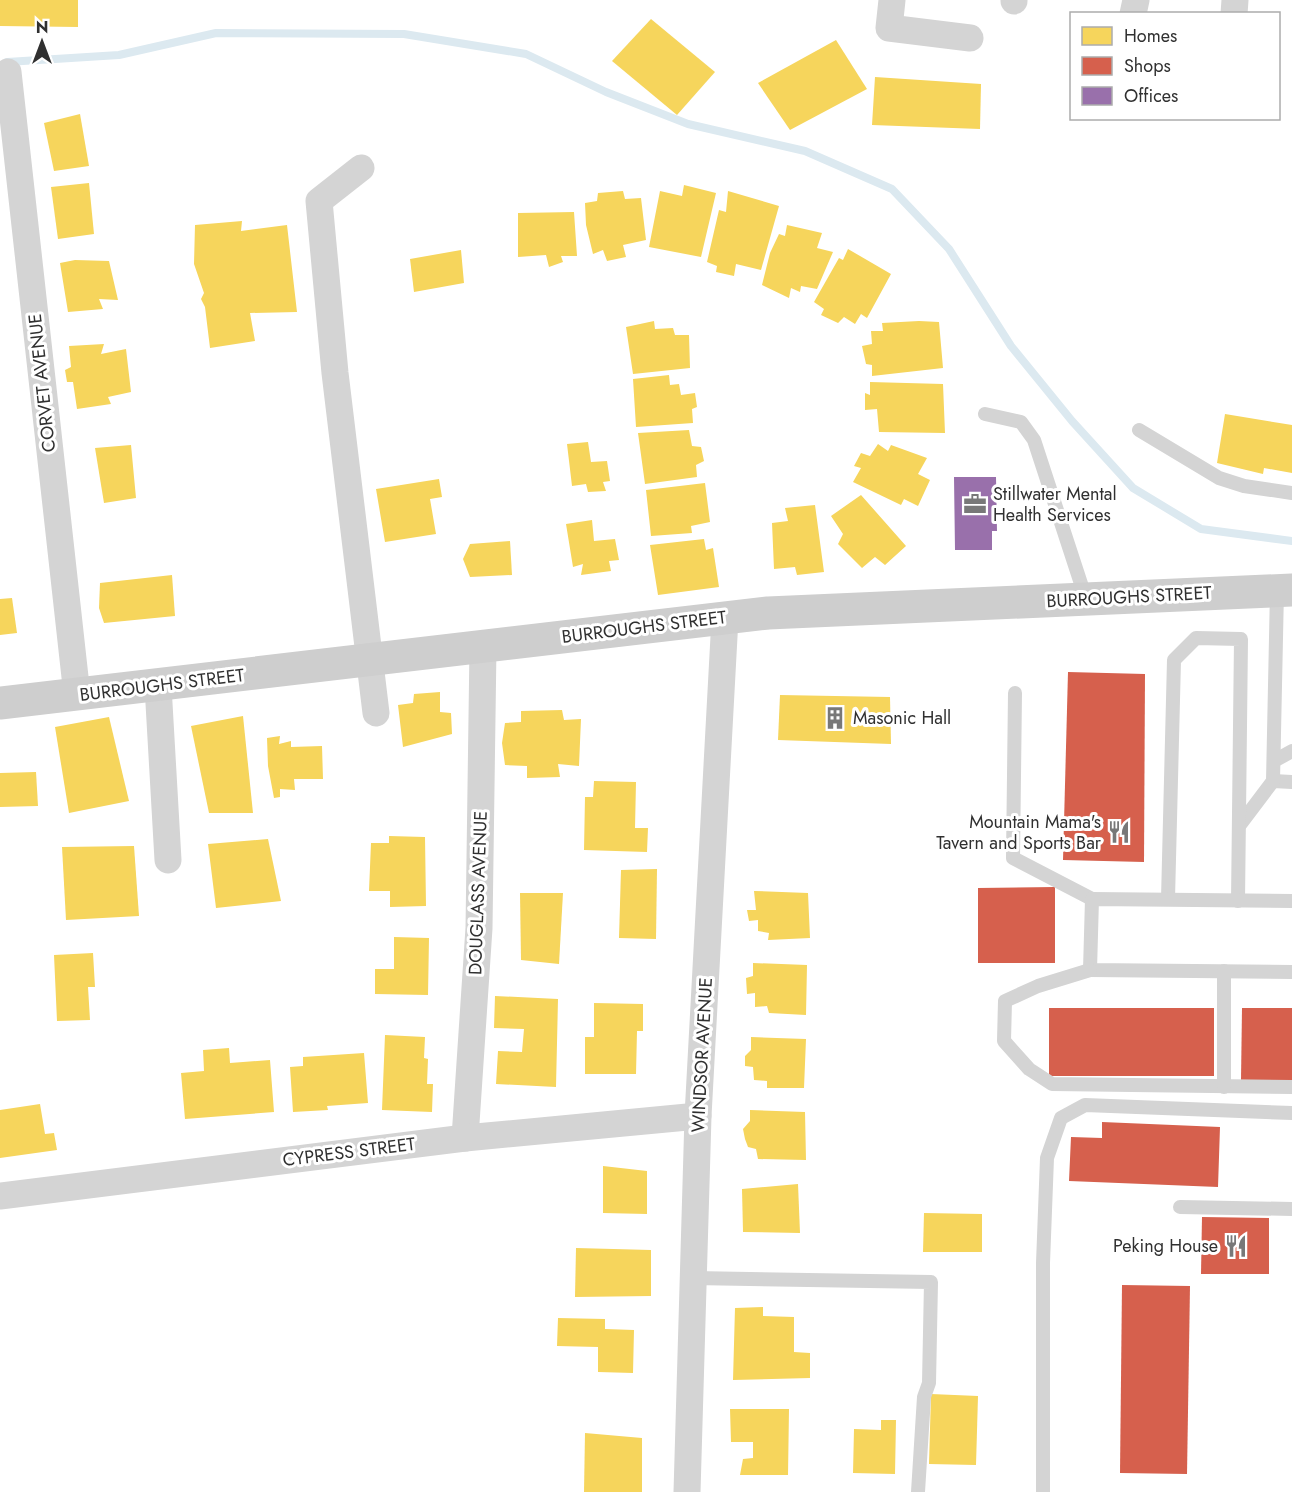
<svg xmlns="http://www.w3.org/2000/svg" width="1292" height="1492" viewBox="0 0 1292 1492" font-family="Jost,sans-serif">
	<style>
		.homes { fill: #f6d55c }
		.shops { fill: #d6604d }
		.offices { fill: #9970ab }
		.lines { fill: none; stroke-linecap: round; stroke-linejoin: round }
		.stream { stroke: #dce9f0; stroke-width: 8 }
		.lane { stroke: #d4d4d4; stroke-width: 14 }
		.street { stroke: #d4d4d4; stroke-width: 27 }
		.secondary { stroke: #cecece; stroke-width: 33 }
		.labels { text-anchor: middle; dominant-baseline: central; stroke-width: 6; stroke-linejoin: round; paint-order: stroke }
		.street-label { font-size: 18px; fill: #303030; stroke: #fff }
		.poi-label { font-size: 18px; fill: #303030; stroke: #fff; text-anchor: start }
	</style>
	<rect width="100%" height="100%" fill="#fff"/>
	<!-- homes -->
	<g class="homes">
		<path d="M0,0h78v27l-78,-1z"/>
		<path d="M651,19l64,53 -38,43 -65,-54z"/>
		<path d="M836,40l31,49 -77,41 -32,-47z"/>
		<path d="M875,77l106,7 -1,45 -108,-4z"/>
		<path d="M80,114l9,52 -35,5 -10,-48z"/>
		<path d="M89,183l5,51 -36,5 -7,-52z"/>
		<path d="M684,185l32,8 -15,64 -52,-10 11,-56 22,5z"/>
		<path d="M623,191l2,8 16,-1 5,42 -23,5 3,12 -19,4 -4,-11 -10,4 -7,-29 -1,-22 12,-2 1,-8z"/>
		<path d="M728,191l51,15 -18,64 -25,-6 -2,12 -18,-4 1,-6 -10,-4 12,-52 7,2z"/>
		<path d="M574,212l3,44h-16l2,6 -14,5 -3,-12 -28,2v-44z"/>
		<path d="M242,221l-1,10 46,-6 10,87 -47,1 5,28 -45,7 -5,-41 -4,-8 3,-6 -10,-29 1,-39z"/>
		<path d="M787,225l35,8 -5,15 16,4 -16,37 -16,-3 -1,6 -9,-4 -2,10 -27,-13 8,-32 9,-19 6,2z"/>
		<path d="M848,249l43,25 -24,44 -6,-4 -6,10 -11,-7 -6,6 -17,-8 3,-6 -10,-7 25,-44 4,2z"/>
		<path d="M461,250l3,33 -50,9 -4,-33z"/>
		<path d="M75,260l34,1 9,39 -19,-1 4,10 -35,3 -8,-49z"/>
		<path d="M654,321l1,8 18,-1 2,7h14l1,33 -57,6 -7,-47z"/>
		<path d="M919,321l20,1 4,46 -71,8v-11l-6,-1 -4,-18 10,-2 -1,-13h12l-1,-8z"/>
		<path d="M104,344l-3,10 25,-5 5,43 -23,5 3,7 -34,5 -4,-27h-6l-2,-12 6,-3 -2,-21z"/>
		<path d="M669,375l1,10 9,-1 2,11 14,-2 2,14 -5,2 1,14 -57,4 -3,-48z"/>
		<path d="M870,382l73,2 2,49 -66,-1 -2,-23 -12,1v-17l5,2z"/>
		<path d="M1225,414l67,11v48l-28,-5 -1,6 -46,-11z"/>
		<path d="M689,430l3,16 9,1 3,14 -8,4 1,12 -52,7 -7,-51z"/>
		<path d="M588,442l3,20 16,-1 3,20 -7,1 3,9 -18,1 -2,-8 -14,2 -5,-42z"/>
		<path d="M878,444l10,7 3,-6 36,13 -9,16 12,6 -12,26 -14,-7 -3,6 -48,-23 8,-14 -7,-2 7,-13 9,3z"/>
		<path d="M131,445l5,53 -32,5 -9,-55z"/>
		<path d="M439,479l3,18 -12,2 6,35 -51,8 -9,-53z"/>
		<path d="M705,483l5,39 -19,4 1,7 -41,3 -5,-46z"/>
		<path d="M861,495l45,51 -21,19 -10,-8 -13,11 -24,-24 5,-10 -12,-18z"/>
		<path d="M815,505l9,67 -27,3 -2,-8 -21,2 -2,-46 16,-2 -3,-13z"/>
		<path d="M592,520l2,21 21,-2 4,21 -10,1 2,10 -30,4 2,-11 -10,3 -7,-43z"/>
		<path d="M704,539l2,11 7,-2 6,39 -61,8 -8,-50z"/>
		<path d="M510,541l2,34 -42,2 -7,-18 7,-15z"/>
		<path d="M172,575l3,41 -71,7 -5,-15 1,-25z"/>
		<path d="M12,598l5,35 -17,2v-36z"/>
		<path d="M440,692v20l11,1 1,21 -49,13 -5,-42 15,-2 1,-9z"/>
		<path d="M780,695l110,2 1,47 -113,-4z"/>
		<path d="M562,710l2,10 17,-1 -2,47 -21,-2 2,13 -33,1v-12l-22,-1 -3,-22 3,-20 16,-1v-11z"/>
		<path d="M243,716l10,97h-44l-18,-87z"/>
		<path d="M109,717l20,84 -60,12 -14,-86z"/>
		<path d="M280,736l-1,8 12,-3v6l31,-1 1,33h-29l1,11 -15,-1v8l-6,1 -6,-32 -1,-28z"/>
		<path d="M36,772l2,34 -38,1v-34z"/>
		<path d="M594,781l42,1 -1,46h13l-1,24 -63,-2 1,-53h8z"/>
		<path d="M389,836l36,1 1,69 -36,1v-16h-21l2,-48h18z"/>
		<path d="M268,839l13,62 -65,7 -8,-64z"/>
		<path d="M134,846l5,70 -73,4 -4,-73z"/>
		<path d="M657,869l-1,70 -37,-1 2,-68z"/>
		<path d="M754,891l54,2 2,45 -42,2 1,-7 -11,-2v-11l-9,1 -2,-11h9z"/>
		<path d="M520,893h43l-4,71 -38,-4z"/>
		<path d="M394,937l35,1 -1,57 -53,-1v-25h19z"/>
		<path d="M93,953l2,34h-7l2,33 -33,1 -3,-66z"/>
		<path d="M753,963l54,2 -1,50 -37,-2 -2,-7 -12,1v-14l-8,1 -1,-16 7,-2z"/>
		<path d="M495,996l63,3 -2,88 -60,-3 2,-33 24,1 2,-23 -30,-1z"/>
		<path d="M594,1003l49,1v27h-6l-1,43h-51v-37h9z"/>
		<path d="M385,1035l40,2 -1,21 4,1 -1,25h6l-1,28 -50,-2z"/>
		<path d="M751,1037l55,2 -2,49h-37v-7l-13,-1 -1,-13 -8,-1v-10l6,-6z"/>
		<path d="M229,1048l1,15 40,-3 4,52 -89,7 -4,-46 23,-2 -1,-21z"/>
		<path d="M364,1053l4,50 -41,3 1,4 -35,2 -3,-45 13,-1v-9z"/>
		<path d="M40,1104l5,30 9,-1 3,17 -57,8v-48z"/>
		<path d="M750,1110l55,2 1,48 -48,-1 -2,-10 -8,-2 -3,-8 -2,-10 7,-8z"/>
		<path d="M603,1166l44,5v43l-44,-1z"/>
		<path d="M798,1184l2,49 -57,-1 -1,-43z"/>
		<path d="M924,1213l58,1v38h-59z"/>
		<path d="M576,1248l75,2v46l-76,1z"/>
		<path d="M763,1307v9l31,1v35l16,1v25l-77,2 2,-72z"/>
		<path d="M558,1318l47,1v10l29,1 -1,43 -35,-1v-25l-41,-1z"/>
		<path d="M931,1394l47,2 -2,69 -47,-1z"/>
		<path d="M730,1409h59l-1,66h-48l3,-16 10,-1v-16h-22z"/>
		<path d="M881,1420h15l-1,54 -42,-1 1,-44 27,1z"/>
		<path d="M585,1433l57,5v54h-58z"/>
	</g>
	<!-- shops -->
	<g class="shops">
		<path d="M1068,672l77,2 -1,188 -81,-2z"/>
		<path d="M1055,887v76h-77v-75z"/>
		<rect x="1049" y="1008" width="165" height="68"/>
		<path d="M1242,1008h50v72h-51z"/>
		<path d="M1102,1122l118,5 -2,60 -149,-6 2,-44 31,1z"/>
		<path d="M1202,1217l67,1v56h-68z"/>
		<path d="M1122,1285l68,1 -3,188 -67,-1z"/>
	</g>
	<!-- offices -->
	<path class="offices" d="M954,477h42l1,54h-5v19h-37z"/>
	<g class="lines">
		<!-- stream -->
		<path class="stream" d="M7,62l112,-7 97,-22 188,1 122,20 80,38 82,32 117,27 87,38 57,60 62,97 61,75 61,67 68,41 91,12"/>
		<!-- lane -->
		<g class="lane">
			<path d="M985,414l36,8 13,18 52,159"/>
			<path d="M1139,430l80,48 25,8 48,7"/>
			<path d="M1015,693l-2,165 79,41"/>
			<path d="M1274,761l18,-10"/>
			<path d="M1273,781l19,1"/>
			<path d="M1239,826l34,-45 4,-191"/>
			<path d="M1168,899l6,-239 22,-22 45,1 -3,262"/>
			<path d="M1292,901l-200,-2 -2,71 202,2"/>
			<path d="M1090,970l-52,16 -33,15 -1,40 25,28 23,15 240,3"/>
			<path d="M1224,1087v-116"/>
			<path d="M1180,1207l112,2"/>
			<path d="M693,1278l238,4 -2,101 -5,14 -6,95"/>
			<path d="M1043,1492v-229l4,-105 14,-40 24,-13 207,8"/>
		</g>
		<!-- street -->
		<g class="street">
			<path d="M892,0l-3,28 81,10"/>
			<path d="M1014,1v-1"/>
			<path d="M1133,14l3,-14"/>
			<path d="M1234,14l1,-14"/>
			<path d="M8,72l69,623"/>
			<path d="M361,168l-42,33 16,172 41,340"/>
			<path d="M158,686l10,174"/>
			<path d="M465,1138l14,-210 4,-281"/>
			<path d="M0,1196l465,-58 233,-22"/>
			<path d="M687,1492l11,-376 27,-498"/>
		</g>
		<!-- secondary -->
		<path class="secondary" d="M0,703l768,-90 524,-23"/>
	</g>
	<!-- icons -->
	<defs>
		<g id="office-bare" transform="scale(1.8)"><path d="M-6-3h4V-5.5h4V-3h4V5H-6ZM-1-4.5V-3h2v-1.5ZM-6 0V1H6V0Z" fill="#787878" stroke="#fff" stroke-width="2.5" paint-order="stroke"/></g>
		<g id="building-bare" transform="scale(1.8)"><path d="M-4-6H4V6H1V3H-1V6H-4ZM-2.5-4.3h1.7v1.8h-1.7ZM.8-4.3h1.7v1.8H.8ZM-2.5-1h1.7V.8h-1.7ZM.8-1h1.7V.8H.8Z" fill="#787878" stroke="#fff" stroke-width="2.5" paint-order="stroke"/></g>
		<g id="restaurant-bare" transform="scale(1.8)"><path d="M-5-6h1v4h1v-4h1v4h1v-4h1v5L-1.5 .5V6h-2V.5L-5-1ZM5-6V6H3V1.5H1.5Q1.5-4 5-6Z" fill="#787878" stroke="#fff" stroke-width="2.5" paint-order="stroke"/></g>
	</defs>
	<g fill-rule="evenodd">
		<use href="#office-bare" x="975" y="504"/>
		<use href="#building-bare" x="835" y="718"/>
		<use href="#restaurant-bare" x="1119" y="832"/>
		<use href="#restaurant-bare" x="1236" y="1246"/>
	</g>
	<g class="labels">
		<!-- street labels -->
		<g class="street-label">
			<text transform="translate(42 383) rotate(-96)">CORVET AVENUE</text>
			<text transform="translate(1129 597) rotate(-3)">BURROUGHS STREET</text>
			<text transform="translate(644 627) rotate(-7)">BURROUGHS STREET</text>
			<text transform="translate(162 685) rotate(-7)">BURROUGHS STREET</text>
			<text transform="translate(478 893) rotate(-88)">DOUGLASS AVENUE</text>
			<text transform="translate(702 1055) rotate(-87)">WINDSOR AVENUE</text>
			<text transform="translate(349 1152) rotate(-7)">CYPRESS STREET</text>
		</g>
		<!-- poi labels -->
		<g class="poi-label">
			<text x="993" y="494">Stillwater Mental<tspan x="993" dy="21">Health Services</tspan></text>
			<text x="853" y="718">Masonic Hall</text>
			<text x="1101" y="822" text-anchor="end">Mountain Mama's<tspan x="1101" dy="21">Tavern and Sports Bar</tspan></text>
			<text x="1218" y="1246" text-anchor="end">Peking House</text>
		</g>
	</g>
	<!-- legend -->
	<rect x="1070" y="12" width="210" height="108" fill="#ffffff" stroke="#acacac" stroke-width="1.5"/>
	<rect x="1082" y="27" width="30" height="18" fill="#f6d55c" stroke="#acacac" stroke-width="1.5"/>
	<text x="1124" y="42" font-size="18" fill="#303030">Homes</text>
	<rect x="1082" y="57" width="30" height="18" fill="#d6604d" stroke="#acacac" stroke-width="1.5"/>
	<text x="1124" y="72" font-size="18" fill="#303030">Shops</text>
	<rect x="1082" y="87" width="30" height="18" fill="#9970ab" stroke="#acacac" stroke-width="1.5"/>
	<text x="1124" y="102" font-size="18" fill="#303030">Offices</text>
	<!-- north arrow -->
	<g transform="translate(42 42)" stroke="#ffffff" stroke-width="4.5" paint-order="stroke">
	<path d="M0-4.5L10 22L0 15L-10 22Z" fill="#303030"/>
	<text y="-9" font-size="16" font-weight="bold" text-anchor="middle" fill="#303030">N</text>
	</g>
</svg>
